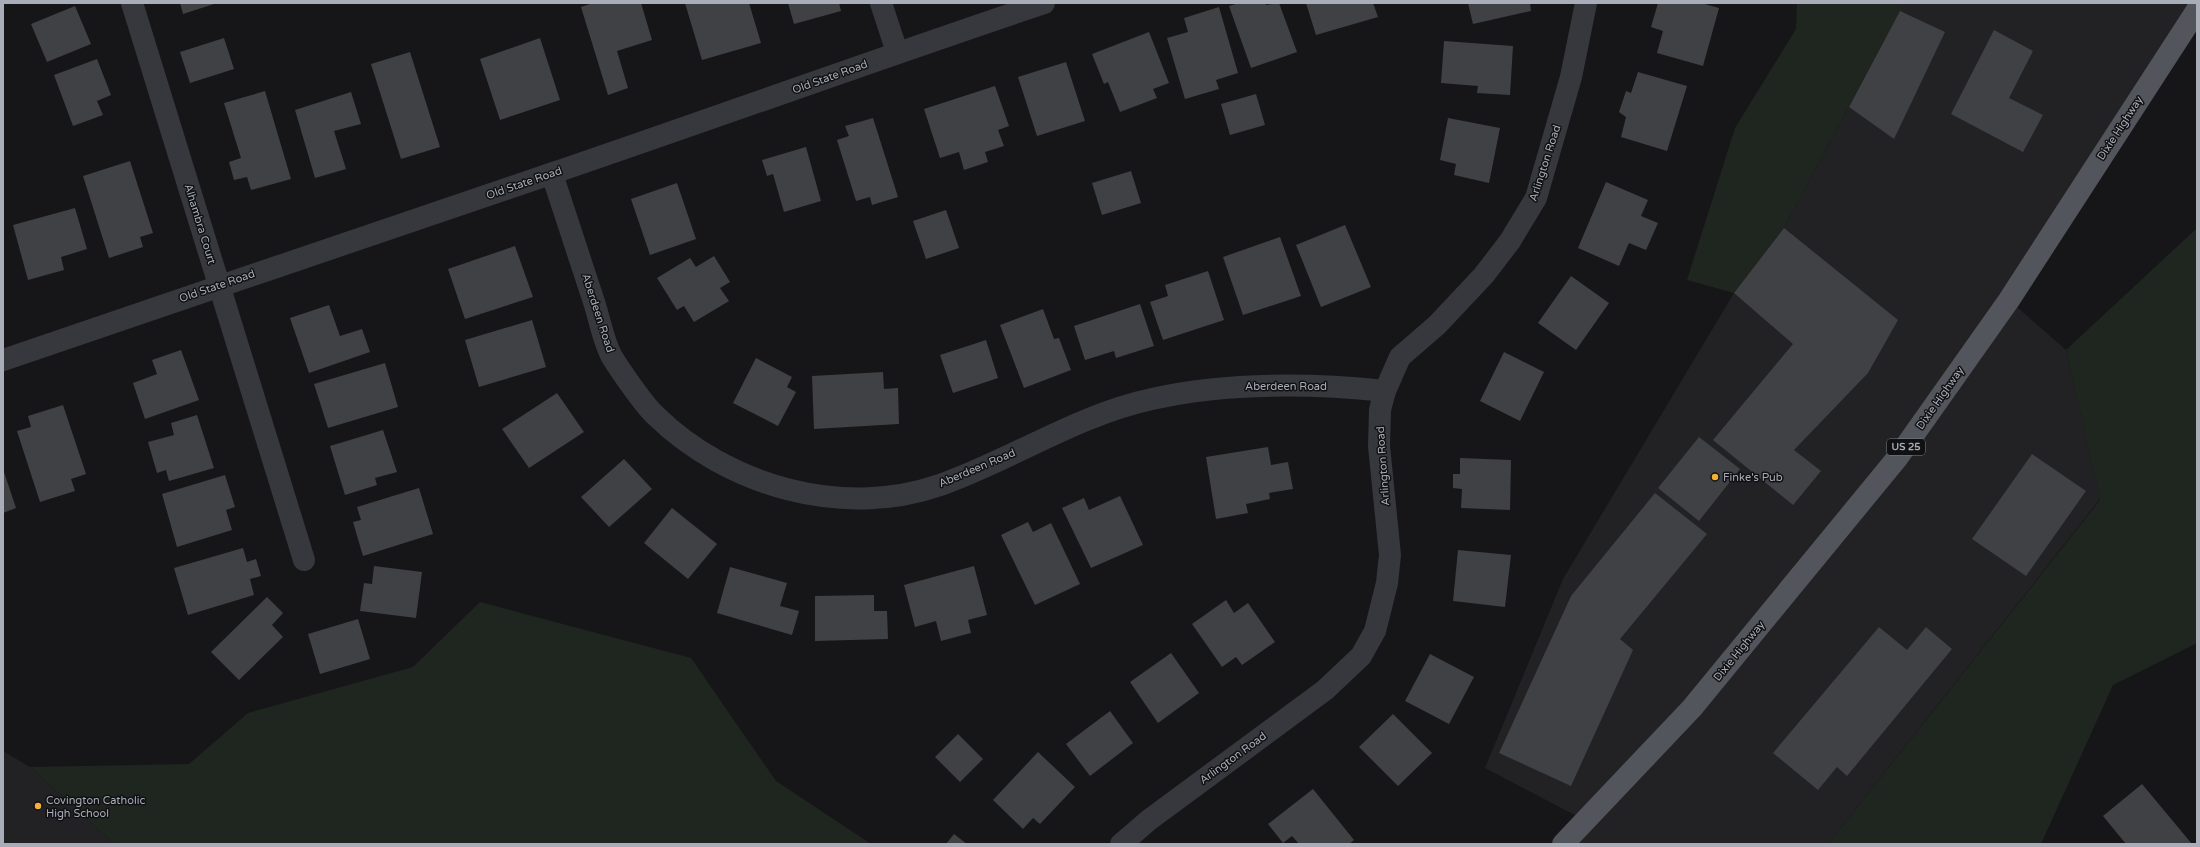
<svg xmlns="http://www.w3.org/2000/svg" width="2200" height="847" viewBox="0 0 2200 847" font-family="'Varela Round',sans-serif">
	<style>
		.built { fill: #222225 }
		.green { fill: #1e261f }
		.building { fill: #404145 }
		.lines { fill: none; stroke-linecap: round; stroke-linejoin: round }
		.minor { stroke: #37383d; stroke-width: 22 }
		.major { stroke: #53555c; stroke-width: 22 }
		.poi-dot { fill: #f2b134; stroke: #111113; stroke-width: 1.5 }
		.labels { text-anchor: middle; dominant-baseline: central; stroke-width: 3; stroke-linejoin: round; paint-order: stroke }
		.shield { fill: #111113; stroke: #7b7e86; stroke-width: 1 }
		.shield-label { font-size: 10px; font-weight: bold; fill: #a8adb8 }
		.street-label { font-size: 11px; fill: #a8adb8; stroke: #111113 }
		.poi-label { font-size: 11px; fill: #a8adb8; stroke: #111113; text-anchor: start }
	</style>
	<rect width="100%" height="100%" fill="#161618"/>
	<!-- built -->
	<g class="built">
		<path d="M1900,3h297l-188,297 57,50 34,149 -272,345h-265l23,-23 -101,-53 78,-189 171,-286 50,-65 116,-217z"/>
		<path d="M3,751l27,16 84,77h-111z"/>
	</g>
	<!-- green -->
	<g class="green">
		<path d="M1797,3h103v8l-116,217 -50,65 -47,-13 48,-152 61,-99z"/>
		<path d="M2197,228v415l-84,42 -72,159h-213l272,-344 -34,-150z"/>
		<path d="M480,602l211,56 85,123 95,63h-757l-84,-77 159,-3 59,-51 165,-46z"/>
	</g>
	<!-- building -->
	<g class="building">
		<path d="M180,3h37l-34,11z"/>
		<path d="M593,3h48l11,37 -35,11 11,37 -20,7 -27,-88z"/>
		<path d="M685,3h64l12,40 -59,17z"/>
		<path d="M788,3h51l2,8 -47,13z"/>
		<path d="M1239,3h26l1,2 13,-2 18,49 -46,16 -22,-62z"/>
		<path d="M1306,3h67l5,14 -62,18z"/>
		<path d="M1468,3h62l1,8 -58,13z"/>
		<path d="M1658,3h43l18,5 -16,58 -46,-13 6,-22 -12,-4z"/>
		<path d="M75,6l16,38 -44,18 -16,-38z"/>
		<path d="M1219,7l19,66 -22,7 3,9 -34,10 -18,-61 21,-6 -4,-14z"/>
		<path d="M1900,11l45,21 -51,107 -45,-32z"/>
		<path d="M1994,30l39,21 -24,47 34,17 -20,37 -72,-38z"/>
		<path d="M1149,32l20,51 -16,6 4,9 -37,14 -12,-30 -4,2 -12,-30z"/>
		<path d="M224,38l10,31 -44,14 -10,-31z"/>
		<path d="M540,38l20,62 -60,20 -20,-61z"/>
		<path d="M1444,41l69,5 -3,49 -33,-2 1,-7 -37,-3z"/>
		<path d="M410,52l30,95 -39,12 -30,-95z"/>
		<path d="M97,59l14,36 -14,6 6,14 -30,11 -19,-51z"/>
		<path d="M1066,62l19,59 -48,15 -19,-59z"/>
		<path d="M1638,72l49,14 -20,65 -46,-14 5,-20 -7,-5 7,-21 5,2z"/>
		<path d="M995,86l14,40 -11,4 6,16 -19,6 3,10 -24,8 -5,-18 -19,6 -16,-49z"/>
		<path d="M265,91l26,88 -40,11 -4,-13 -13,3 -5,-18 12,-4 -17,-55z"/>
		<path d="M351,92l10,32 -27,7 12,38 -31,9 -20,-68z"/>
		<path d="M1256,94l9,31 -35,10 -9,-31z"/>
		<path d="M873,118l25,79 -26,8 -2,-8 -14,4 -19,-61 12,-4 -4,-10z"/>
		<path d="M1448,118l52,10 -11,55 -35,-8 2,-11 -16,-4z"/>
		<path d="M806,147l15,54 -37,11 -11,-38 -6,2 -5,-16z"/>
		<path d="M130,161l23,72 -13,4 3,10 -34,11 -26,-82z"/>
		<path d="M1131,171l10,32 -39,12 -10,-32z"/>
		<path d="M1606,182l42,18 -7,16 17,7 -12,27 -17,-7 -10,23 -41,-18z"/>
		<path d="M677,183l19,56 -46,16 -19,-56z"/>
		<path d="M75,208l12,41 -26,8 3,13 -36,10 -15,-55z"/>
		<path d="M946,210l13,38 -33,11 -13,-38z"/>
		<path d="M1345,225l26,62 -50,20 -25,-62z"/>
		<path d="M1784,228l114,92 -30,53 -74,77 27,21 -28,34 -80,-65 80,-96 -59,-51z"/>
		<path d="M1280,237l21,59 -58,19 -20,-58z"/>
		<path d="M515,246l18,51 -68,22 -17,-50z"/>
		<path d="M714,256l16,26 -10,6 9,13 -35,21 -10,-16 -7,4 -20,-32 33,-20 6,9z"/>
		<path d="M1208,271l16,49 -61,20 -13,-38 18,-6 -3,-11z"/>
		<path d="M1571,276l38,27 -33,47 -38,-27z"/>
		<path d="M1140,304l14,42 -38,12 -2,-7 -29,9 -11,-34z"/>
		<path d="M329,305l11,31 22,-7 8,23 -61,21 -19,-55z"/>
		<path d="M1043,309l11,30 5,-1 12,32 -47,18 -24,-63z"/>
		<path d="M532,320l14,47 -67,20 -14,-47z"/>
		<path d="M986,340l12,38 -45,15 -13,-38z"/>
		<path d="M181,350l18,50 -54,19 -12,-36 24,-9 -5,-14z"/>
		<path d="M1504,352l40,20 -24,49 -40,-20z"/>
		<path d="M756,358l36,19 -5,10 9,5 -18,34 -45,-23z"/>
		<path d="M385,363l13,44 -70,21 -14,-44z"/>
		<path d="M883,372l1,17 14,-1 1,36 -85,5 -2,-53z"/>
		<path d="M557,393l27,39 -55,36 -27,-39z"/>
		<path d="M63,405l23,69 -15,5 4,12 -35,11 -23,-71 14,-4 -3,-11z"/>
		<path d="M197,415l17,53 -45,13 -3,-11 -9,3 -9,-31 26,-7 -3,-12z"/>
		<path d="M383,430l14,42 -22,6 2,7 -32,10 -15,-49z"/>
		<path d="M1699,437l41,32 -41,52 -41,-33z"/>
		<path d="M1268,447l3,18 17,-3 5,27 -24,4 1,6 -24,5 2,9 -32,6 -10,-62z"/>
		<path d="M2032,454l54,37 -60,85 -54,-37z"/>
		<path d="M1460,458l51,2 -1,50 -49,-2 1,-19 -9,-1v-14h7z"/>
		<path d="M624,459l28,30 -43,38 -28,-30z"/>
		<path d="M3,469l13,39 -13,5z"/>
		<path d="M225,475l10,32 -9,3 6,20 -55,17 -15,-53z"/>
		<path d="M419,488l14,46 -70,22 -10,-34 8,-2 -4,-13z"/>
		<path d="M1655,493l52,41 -87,105 13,11 -62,136 -72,-33 72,-157z"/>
		<path d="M1120,496l23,49 -52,23 -29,-60 22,-10 5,12z"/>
		<path d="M672,508l45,36 -29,35 -44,-36z"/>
		<path d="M1028,522l5,10 18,-9 29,61 -45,21 -34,-70z"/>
		<path d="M243,548l4,14 9,-3 5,17 -11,3 4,16 -66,20 -14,-47z"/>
		<path d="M1458,550l53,5 -6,52 -52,-6z"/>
		<path d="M374,566l48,6 -6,46 -56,-7 4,-28 8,1z"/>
		<path d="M974,566l13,49 -19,5 3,13 -30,8 -5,-20 -21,6 -11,-42z"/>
		<path d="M730,567l57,16 -7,23 19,5 -7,24 -75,-22z"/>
		<path d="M874,595v16h13l1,28 -73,2v-45z"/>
		<path d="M267,597l16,16 -11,12 11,12 -44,43 -28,-28z"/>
		<path d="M1226,600l8,13 14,-10 27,39 -33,23 -6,-8 -14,10 -30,-43z"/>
		<path d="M358,619l12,40 -50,15 -12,-40z"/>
		<path d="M1879,627l28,23 19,-23 26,22 -105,127 -10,-9 -19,23 -45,-37z"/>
		<path d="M1171,653l28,40 -41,30 -28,-41z"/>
		<path d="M1430,654l44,23 -25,47 -44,-23z"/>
		<path d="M1110,711l23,32 -43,33 -24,-32z"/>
		<path d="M1393,714l39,39 -34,33 -39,-39z"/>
		<path d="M958,734l25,25 -23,23 -25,-25z"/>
		<path d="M1038,752l37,35 -35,37 -7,-6 -10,11 -30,-29z"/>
		<path d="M2142,784l50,60h-66l-23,-28z"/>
		<path d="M1313,789l41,51 -5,4h-50l-7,-8 -9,7 -15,-19z"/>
		<path d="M954,834l13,10h-21z"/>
	</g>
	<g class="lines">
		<!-- minor -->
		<g class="minor">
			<path d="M132,3l172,557"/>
			<path d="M881,3l16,49"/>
			<path d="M552,174c14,42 28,85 42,128 6,18 9,39 18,55 8,13 32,48 43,58 72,71 188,104 285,70 71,-25 137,-70 212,-86 76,-17 155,-16 233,-8"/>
			<path d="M3,360c183,-63 367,-124 550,-187 164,-56 327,-115 491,-170"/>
			<path d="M1121,844l28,-24 176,-130 36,-34 14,-25 12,-48 3,-28 -11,-109 1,-36 5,-19 15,-34 37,-32 47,-50 26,-34 26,-43 35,-121 15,-74"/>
		</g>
		<!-- major -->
		<path class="major" d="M1563,844l129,-136 206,-251 111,-157 188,-290"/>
	</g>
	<!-- markers -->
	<g class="poi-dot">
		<circle cx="1715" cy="477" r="4"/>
		<circle cx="38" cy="806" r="4"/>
	</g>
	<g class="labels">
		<!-- shield labels -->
		<rect class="shield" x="1887" y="439" width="38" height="16" rx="3"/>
		<g class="shield-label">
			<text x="1906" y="447">US 25</text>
		</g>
		<!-- street labels -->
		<g class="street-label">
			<text transform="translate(830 77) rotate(-20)">Old State Road</text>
			<text transform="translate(2120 128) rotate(-57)">Dixie Highway</text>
			<text transform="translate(1545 163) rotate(-72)">Arlington Road</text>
			<text transform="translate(524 183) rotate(-19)">Old State Road</text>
			<text transform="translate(200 224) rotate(73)">Alhambra Court</text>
			<text transform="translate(217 286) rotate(-19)">Old State Road</text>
			<text transform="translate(598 313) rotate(72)">Aberdeen Road</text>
			<text x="1286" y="386">Aberdeen Road</text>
			<text transform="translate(1940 398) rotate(-55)">Dixie Highway</text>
			<text transform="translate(1383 466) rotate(-94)">Arlington Road</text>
			<text transform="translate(977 468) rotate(-23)">Aberdeen Road</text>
			<text transform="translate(1739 651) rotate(-51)">Dixie Highway</text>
			<text transform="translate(1233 758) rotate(-36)">Arlington Road</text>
		</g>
		<!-- poi labels -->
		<g class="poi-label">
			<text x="1723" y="477">Finke's Pub</text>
			<text x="46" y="800">Covington Catholic<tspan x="46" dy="13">High School</tspan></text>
		</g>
	</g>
	<!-- border -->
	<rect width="2200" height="847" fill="none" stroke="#a8adb8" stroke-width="8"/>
</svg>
